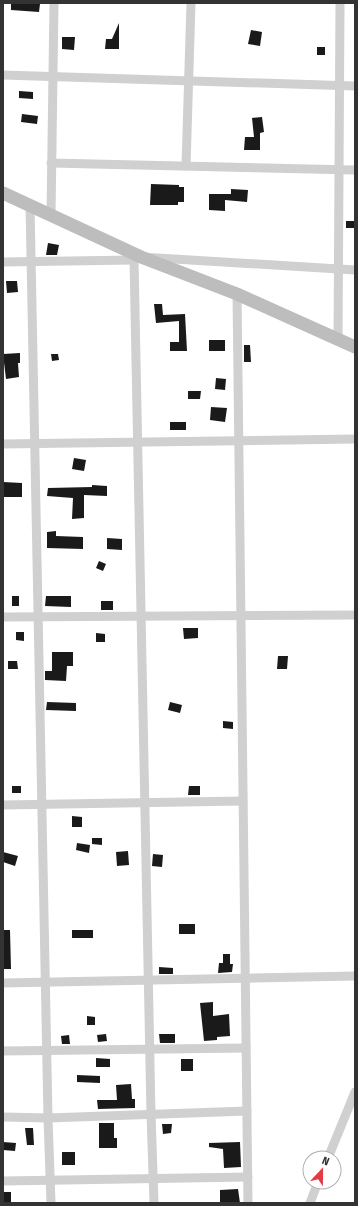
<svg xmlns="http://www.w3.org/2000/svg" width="358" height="1206" viewBox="0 0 358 1206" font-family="'Fira Sans Condensed',sans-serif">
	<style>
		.building { fill: #1a1a1a }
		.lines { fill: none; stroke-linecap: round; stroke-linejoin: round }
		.street { stroke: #d0d0d0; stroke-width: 9 }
		.secondary { stroke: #bdbdbd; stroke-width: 13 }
	</style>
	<rect width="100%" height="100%" fill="#fff"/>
	<!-- building -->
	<g class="building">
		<path d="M11,3l29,1 -1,8 -28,-2z"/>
		<path d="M119,23v26h-14l1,-10h6z"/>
		<path d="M251,30l11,2 -2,14 -12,-2z"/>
		<path d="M62,37h13l-1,13 -12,-1z"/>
		<rect x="317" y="47" width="8" height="8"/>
		<path d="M19,91l14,1v7l-14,-1z"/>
		<path d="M22,114l16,2 -1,8 -16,-2z"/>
		<path d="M262,117l2,15 -4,1v17h-16l1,-13h9l-2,-19z"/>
		<path d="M151,184l28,1v2h5v15h-6v3h-28z"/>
		<path d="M231,189l17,1 -1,12 -22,-2v11l-16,-1v-16h22z"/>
		<rect x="346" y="221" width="9" height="7"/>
		<path d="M48,243l11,2 -2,10h-11z"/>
		<path d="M6,281h11l1,11 -11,1z"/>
		<path d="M154,304h8l1,11 22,-1 2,37h-17v-9h9v-21l-23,2z"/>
		<rect x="209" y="340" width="16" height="11"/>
		<path d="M244,345h6l1,17h-7z"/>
		<path d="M20,353v10h-2l1,14 -13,2 -3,-25z"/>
		<path d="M51,354h7l1,6 -7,1z"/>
		<path d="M216,378l10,1 -1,11 -10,-1z"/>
		<path d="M188,391h13l-1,8h-12z"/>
		<path d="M211,407l16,1 -2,14 -15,-2z"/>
		<rect x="170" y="422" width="16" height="8"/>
		<path d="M74,458l12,2 -2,11 -12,-2z"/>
		<path d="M3,482l19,1v14h-19z"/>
		<path d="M92,485l15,1v10l-23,-1v23l-12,1 1,-21 -26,-2 1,-8 44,-1z"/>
		<path d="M56,531v5l27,1v12l-36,-1v-16z"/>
		<path d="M107,538l15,1v11l-15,-1z"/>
		<path d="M99,561l7,3 -3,7 -7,-3z"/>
		<rect x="12" y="596" width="7" height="10"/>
		<path d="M46,596h25v11l-26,-1z"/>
		<rect x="101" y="601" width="12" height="9"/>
		<path d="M183,628h15v10l-14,1z"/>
		<path d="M16,632h8v9l-8,-1z"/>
		<path d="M96,633l9,1v8h-9z"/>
		<path d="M52,652h21v14h-6l-1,15 -21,-1v-9h7z"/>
		<path d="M278,656h10l-1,13h-10z"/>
		<path d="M8,661h9l1,8h-10z"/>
		<path d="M47,702l29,1v8l-30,-1z"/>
		<path d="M170,702l12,3 -2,8 -12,-3z"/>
		<path d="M223,721l10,1v7l-10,-1z"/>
		<rect x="12" y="786" width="9" height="7"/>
		<path d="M189,786h11v9h-12z"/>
		<path d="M72,816l10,1v10h-10z"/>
		<path d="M92,838h10v7l-10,-1z"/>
		<path d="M77,843l13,2 -1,8 -13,-3z"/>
		<path d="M128,851l1,14 -12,1 -1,-14z"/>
		<path d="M3,852l15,4 -3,10 -12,-4z"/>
		<path d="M153,854l10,1 -1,12 -10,-1z"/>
		<rect x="179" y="924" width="16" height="10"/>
		<path d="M3,930h7l1,39h-8z"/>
		<rect x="72" y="930" width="21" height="8"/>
		<path d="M223,954h7v10h3l-1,8 -14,1 1,-10h4z"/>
		<path d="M159,967l14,1v6h-14z"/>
		<path d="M213,1002v14l16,-2 1,22 -13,1v3l-13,1 -4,-38z"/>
		<path d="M87,1016l8,1v8h-8z"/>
		<path d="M106,1034l1,7 -9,1 -1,-7z"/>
		<path d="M159,1034h16v9h-15z"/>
		<path d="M69,1035l1,9h-8l-1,-8z"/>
		<path d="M96,1058l14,1v8h-14z"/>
		<rect x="181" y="1059" width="12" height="12"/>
		<path d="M77,1075l23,1v7l-23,-1z"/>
		<path d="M131,1084l1,15h3v9l-37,1 -1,-9h20l-1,-15z"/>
		<path d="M99,1123h15v15h3v10h-18z"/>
		<path d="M162,1124h10l-1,9 -8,1z"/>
		<path d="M25,1128h8l1,17h-7z"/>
		<path d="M3,1142l13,1 -1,8 -12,-1z"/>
		<path d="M240,1142l1,25 -17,1 -1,-19 -14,-2v-4z"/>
		<rect x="62" y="1152" width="13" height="13"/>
		<path d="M238,1189l2,14h-20v-13z"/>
		<path d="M3,1192h8v11l-8,-1z"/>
	</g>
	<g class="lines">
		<!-- street -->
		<g class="street">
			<path d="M3,75l352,11"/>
			<path d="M51,163l304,7"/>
			<path d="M186,166l5,-163"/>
			<path d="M30,205l18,913 3,85"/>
			<path d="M51,215l3,-212"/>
			<path d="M134,260l17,854 3,89"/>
			<path d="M3,262l131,-2 7,-3 214,13"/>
			<path d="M237,294l11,909"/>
			<path d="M338,341l2,-338"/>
			<path d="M3,444l352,-5"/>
			<path d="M3,617l352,-2"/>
			<path d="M3,805l240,-4"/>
			<path d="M3,983l352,-7"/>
			<path d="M3,1051l243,-3"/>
			<path d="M3,1117l45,1 199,-7"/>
			<path d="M328,1158l27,-66"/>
			<path d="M3,1181l245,-4"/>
			<path d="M310,1203l8,-21"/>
		</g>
		<!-- secondary -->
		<path class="secondary" d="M3,193l138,64 96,37 118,53"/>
	</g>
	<!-- border -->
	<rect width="358" height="1206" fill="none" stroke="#333333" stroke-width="8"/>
	<!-- north arrow -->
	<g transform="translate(322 1170) rotate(22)"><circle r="19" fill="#ffffff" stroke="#adadad"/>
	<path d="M0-3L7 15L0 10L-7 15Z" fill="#e63946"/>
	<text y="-6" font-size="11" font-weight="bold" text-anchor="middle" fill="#333333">N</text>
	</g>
</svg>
